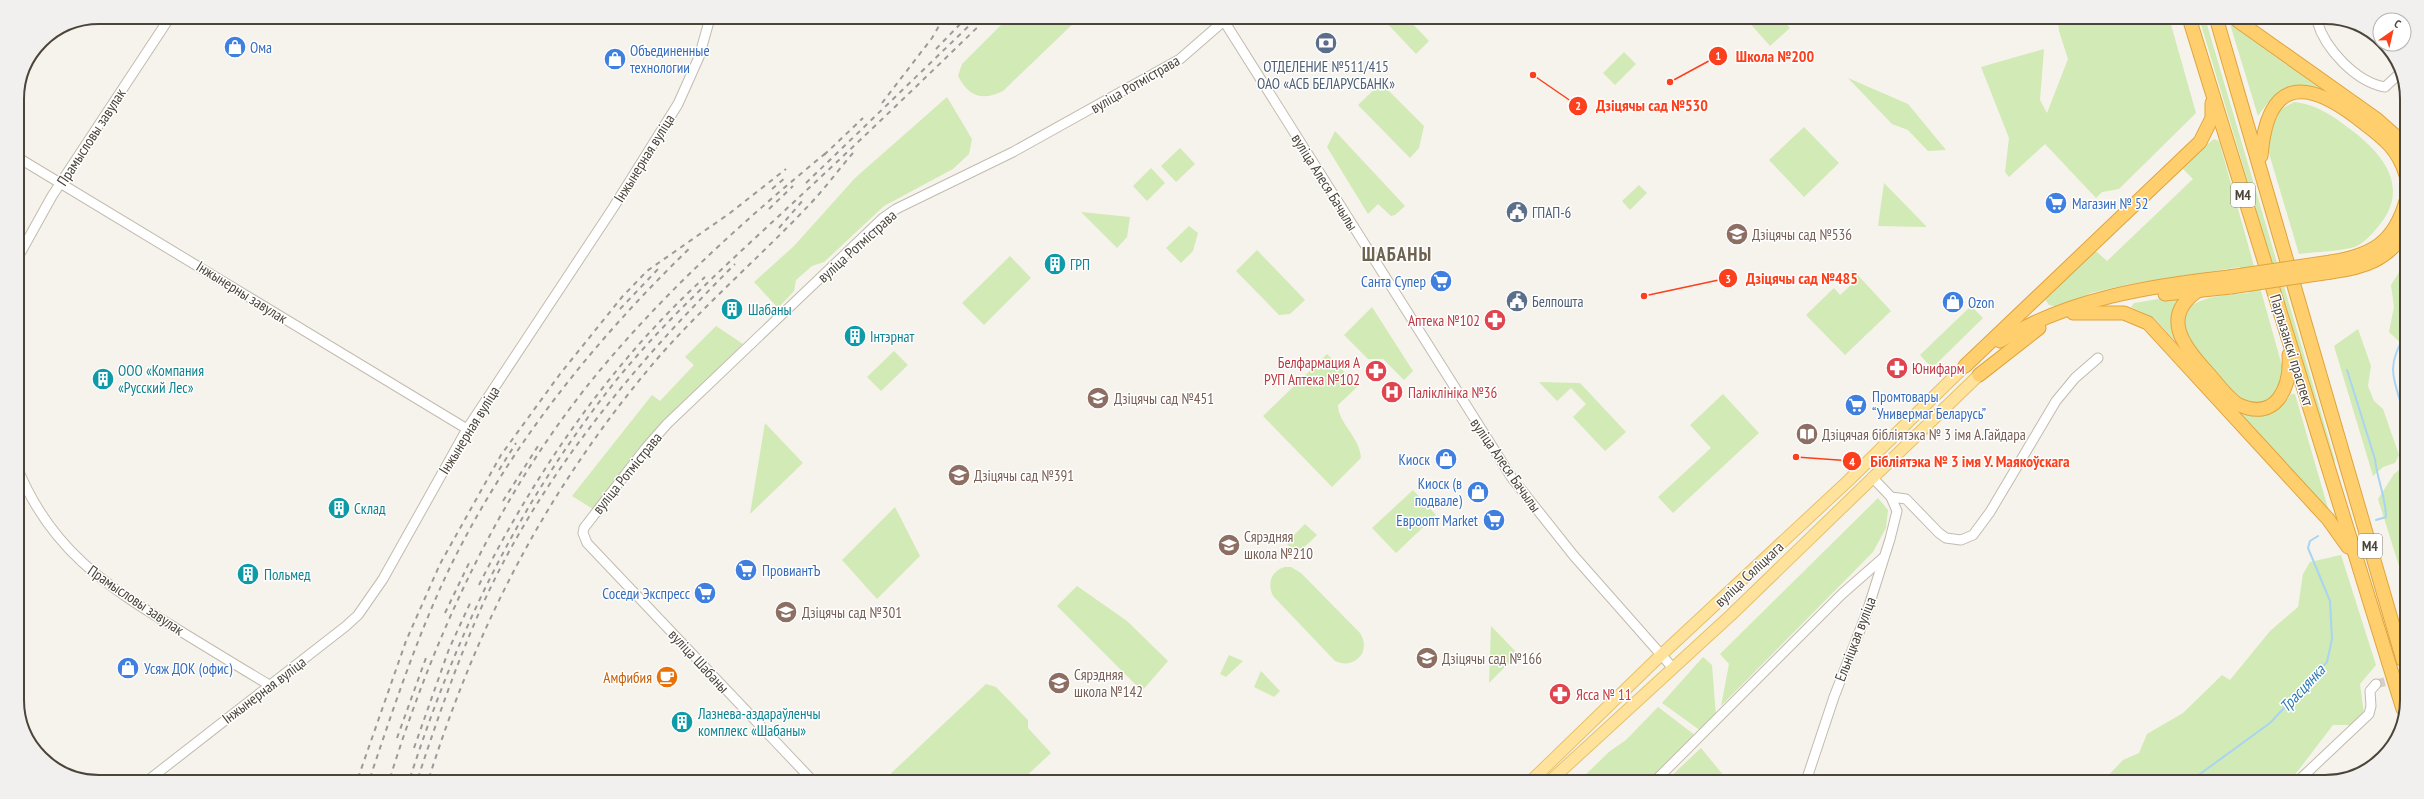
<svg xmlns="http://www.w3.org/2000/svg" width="2424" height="799" viewBox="0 0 2424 799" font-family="'PT Sans Narrow',sans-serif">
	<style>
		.green { fill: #d2eab5 }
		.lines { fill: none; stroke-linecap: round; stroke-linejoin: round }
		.stream { stroke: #a9d4f2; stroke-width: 2 }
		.minor-tunnel { stroke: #d4d0c8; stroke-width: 9; stroke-dasharray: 9 4.5; stroke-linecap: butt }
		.minor-casing { stroke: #c2bbae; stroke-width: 11 }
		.major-casing { stroke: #e6c16a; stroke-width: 13 }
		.highway-casing { stroke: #e0a43c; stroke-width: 15 }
		.minor { stroke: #fff; stroke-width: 9 }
		.major { stroke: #ffe39c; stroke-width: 11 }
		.highway { stroke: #ffcf6e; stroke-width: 13 }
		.rail { stroke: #9a9a9a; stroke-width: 2; stroke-dasharray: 5 5; stroke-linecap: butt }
		.highway-bridge-casing { stroke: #e0a43c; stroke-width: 15; stroke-linecap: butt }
		.highway-bridge { stroke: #ffcf6e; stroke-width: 13 }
		.labels { text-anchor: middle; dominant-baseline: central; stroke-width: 3; stroke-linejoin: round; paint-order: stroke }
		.shield { fill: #fff; stroke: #817c74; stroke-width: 1 }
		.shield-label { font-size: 14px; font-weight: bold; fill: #4b4439 }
		.shop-label { font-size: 15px; fill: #366cbe; stroke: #fff; text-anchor: start }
		.service-label { font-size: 15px; fill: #4e5e75; stroke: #fff; text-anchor: start }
		.street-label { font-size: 15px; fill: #4b4439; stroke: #fff }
		.education-label { font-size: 15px; fill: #785e54; stroke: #fff; text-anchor: start }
		.culture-label { font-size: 15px; fill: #0d838f; stroke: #fff; text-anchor: start }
		.health-label { font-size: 15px; fill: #be3a42; stroke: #fff; text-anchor: start }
		.food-label { font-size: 15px; fill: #c56008; stroke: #fff; text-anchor: end }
		.water-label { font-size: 16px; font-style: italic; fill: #2e7ab2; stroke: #fff }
		.district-label { font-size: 19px; font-weight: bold; letter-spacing: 1px; fill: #6e6250; stroke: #fff }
		.rim { fill: none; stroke: #4b4439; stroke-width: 2 }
		.leader { fill: none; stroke: #fc3f1d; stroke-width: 1.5 }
		.callout-dot { fill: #fc3f1d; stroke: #fff; stroke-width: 1.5 }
		.mark-label { font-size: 12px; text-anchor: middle; font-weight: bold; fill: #fff }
		.callout-label { font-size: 16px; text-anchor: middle; font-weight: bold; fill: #fc3f1d; stroke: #fff; stroke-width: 3; stroke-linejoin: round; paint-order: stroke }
	</style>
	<rect width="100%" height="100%" fill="#f6f3ec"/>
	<!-- green -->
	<g class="green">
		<path d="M1007,19h71l-75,72c-21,10 -34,6 -45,-15l4,-12z"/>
		<path d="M1383,19h25l21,22 -13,13z"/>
		<path d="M1747,20h36l7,8 -20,18z"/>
		<path d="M2058,21h112l26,92 -77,76 -17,3 -6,6 -51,-54 -36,33 -4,-5 4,-34 -28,-71 63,-18 -4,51 7,13 21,-54 -9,-28z"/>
		<path d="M2200,21h6l129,439 -1,3 -3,-2z"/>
		<path d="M2230,24l91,65c-34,-4 -43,-2 -63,27z"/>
		<path d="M1624,52l12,12 -21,21 -12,-12z"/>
		<path d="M1848,78l60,26 38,46 -18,1 -20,-21 -16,-6z"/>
		<path d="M1381,83l43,43 -5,22 -9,10 -52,-53z"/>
		<path d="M947,97l25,42 -3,15 -16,15 -69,37 -60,56 -12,4 -16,14 -2,11 -16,17 -24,-26 40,-36 61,-68z"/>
		<path d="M2294,102c22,2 39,14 56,27 31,23 60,56 31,94 -6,8 -15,18 -24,23 -12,5 -44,6 -58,8l-31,-104 3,-22 10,-19z"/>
		<path d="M1804,127l35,36 -35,34 -35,-37z"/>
		<path d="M1335,131l70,75 -10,9 -4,1 -13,-12 -10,10 -41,-67z"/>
		<path d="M2214,139l5,2 65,232 -6,21 -21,12 -20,-8 -47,-55 -6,-20 2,-13c17,-15 41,-15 63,-17l-9,-26 -111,17 -38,9 -33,14 -9,-2 -5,-7 48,-46h5l10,9 86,-82 -10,-10v-5z"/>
		<path d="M1180,148l15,16 -19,18 -15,-16z"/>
		<path d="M1151,168l14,15 -18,18 -14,-15z"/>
		<path d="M1884,183l42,43v1l-48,-1z"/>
		<path d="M1639,185l8,8 -17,17 -8,-9z"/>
		<path d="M1081,212l49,5 -3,20 -10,11z"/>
		<path d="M1189,226l9,7 -5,18 -12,12 -15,-15z"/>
		<path d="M1257,250l48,50 -15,14 -11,1 -43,-44z"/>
		<path d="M1010,256l21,22 -47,47 -22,-22z"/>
		<path d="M2406,261l-1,86 -16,-15 5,-25 -3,-22z"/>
		<path d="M1853,270l38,41 -46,44 -39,-40 28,-27 6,7 11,-10 -6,-7z"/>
		<path d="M2176,296l3,2 -5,11 14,46 -34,-37 -23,-11 3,-4z"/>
		<path d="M1971,306l12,12 -51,50 -12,-13z"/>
		<path d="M1372,307l41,64 -9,9 -21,-21h-15l-24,-24z"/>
		<path d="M716,326l27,18 -104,104 -46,61 -21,-13 80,-101 8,6 34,-36 -9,-8z"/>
		<path d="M2358,329l13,37 -3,20 6,15 9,8 16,46 -4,8 -12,4 -10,9 -39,-130z"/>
		<path d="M894,351l14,14 -27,26 -14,-14z"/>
		<path d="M1327,354l31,32 -20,19c0,18 22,32 23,53l-29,29 -69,-71z"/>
		<path d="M1539,382l41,1 46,49 -21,19 -32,-34 13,-13 -15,-16 -14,13z"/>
		<path d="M1723,394l36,39 -86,80 -15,-16 53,-49 -21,-23z"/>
		<path d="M2291,394h4l35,121 -100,-110c25,15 44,15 61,-11z"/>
		<path d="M765,423l38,40 -53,51z"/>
		<path d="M2399,470c10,16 5,90 5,112l-26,-83 16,-25z"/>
		<path d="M1413,490l23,25 -40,38 -24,-25z"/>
		<path d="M1878,498l10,12 -2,18 -13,24 -152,154 8,-42 -9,-10z"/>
		<path d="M895,507l25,49 -43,43 -35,-39z"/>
		<path d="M1305,524l12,11 -20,19 -11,-11z"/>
		<path d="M2341,555l35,110 -16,19 4,30 -12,11h-19l-39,51h-9l-3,6h-180l21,-22 16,-7 8,-19 36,-21 39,-38 8,5 40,-49 28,-24 5,-33 7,-12z"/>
		<path d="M1285,567h6l10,6 59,60c12,19 -6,37 -25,28l-62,-65c-6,-13 -2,-25 12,-29z"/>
		<path d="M1077,586l50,35 41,40 -26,30 -85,-85z"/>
		<path d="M1491,626l27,28 -29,29z"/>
		<path d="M1229,655l14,6 -17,16 -6,-3z"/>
		<path d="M1703,657l9,8 4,51 -15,15 -39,-28z"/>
		<path d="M1261,671l19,20 -6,6 -20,-10z"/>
		<path d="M986,684l10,3 32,33v8l23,25 -29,27 -137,-1z"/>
		<path d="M1658,707l38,29 -46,45h-71l31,-30 16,-11z"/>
		<path d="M1701,748l27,33h-62z"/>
	</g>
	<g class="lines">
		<!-- stream -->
		<g class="stream">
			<path d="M2347,370l28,89c2,20 11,39 11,58l-10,3"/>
			<path d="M2405,416c-10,-34 -21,-48 0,-80"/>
			<path d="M2189,782l81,-59 57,-61 5,-23 -2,-38 -22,-53 2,-7 8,-5"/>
		</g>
		<!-- minor-tunnel -->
		<path class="minor-tunnel" d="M2376,684l27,-7"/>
		<!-- minor casing -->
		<g class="minor-casing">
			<g id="minor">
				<path d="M1224,21l288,457 62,78 98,111"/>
				<path d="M2317,21c8,28 39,61 68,66l14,-13"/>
				<path d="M17,157l450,272"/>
				<path d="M17,259l35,-63 118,-179"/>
				<path d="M17,467c33,82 88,118 160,162 31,19 62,38 94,57"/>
				<path d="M1872,477l19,20 15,2 33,34 7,5 15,2 12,-5 17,-23 66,-111 19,-23 23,-20"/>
				<path d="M151,778l195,-152 12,-11 25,-36 84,-150 146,-221 65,-104 21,-47 11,-39"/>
				<path d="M811,779l-224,-236 -4,-10 1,-5 61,-79 22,-25 216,-206 13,-9 117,-57 167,-93 46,-40"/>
				<path d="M1655,781l187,-187 41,-36"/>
				<path d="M1806,781l28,-84 33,-85 23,-73 7,-28 -6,-14"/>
				<path d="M2297,782l72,-68 2,-8 -1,-15 6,-7"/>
			</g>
		</g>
		<!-- major casing -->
		<g class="major-casing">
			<g id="major">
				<path d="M1532,780l128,-124 189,-176 116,-114"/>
				<path d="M1550,781l181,-166 248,-240"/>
			</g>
		</g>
		<!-- highway casing -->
		<g class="highway-casing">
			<g id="highway">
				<path d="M2190,21l213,688"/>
				<path d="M2217,21l186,639"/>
				<path d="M2238,21l137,97 25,22 6,9"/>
				<path d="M2261,156c6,-72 39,-81 95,-39 23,18 41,28 50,58"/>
				<path d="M2331,262c41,-7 63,-19 75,-61"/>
				<path d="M2331,272c32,-4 58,-12 75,-42"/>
				<path d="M2199,290c-40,26 -15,57 8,82 10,11 18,23 30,32 39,19 54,-16 52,-49"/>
				<path d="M2165,294l66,-7"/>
				<path d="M2073,313h51l24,10 180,196 20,28"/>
				<path d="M2000,341c70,-43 150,-55 229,-64"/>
				<path d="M1965,366l235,-224 12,-24v-15"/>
				<path d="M1979,375l60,-47"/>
			</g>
		</g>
		<!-- minor -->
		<use href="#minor" class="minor"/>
		<!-- major -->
		<use href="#major" class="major"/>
		<!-- highway -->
		<use href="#highway" class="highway"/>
		<!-- rail -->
		<g class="rail">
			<path d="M936,49l29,-30"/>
			<path d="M882,103l50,-65 11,-19"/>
			<path d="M824,155l39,-37"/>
			<path d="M806,183l170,-164"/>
			<path d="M772,189l13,-11"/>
			<path d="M769,209l24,-23"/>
			<path d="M779,228l25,-29"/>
			<path d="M620,309l40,-42"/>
			<path d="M499,470l17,-27"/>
			<path d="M503,501l35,-55"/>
			<path d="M479,585c57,-114 132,-222 226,-308"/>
			<path d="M445,613l25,-52"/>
			<path d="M397,738l30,-83"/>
			<path d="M414,748l35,-99 23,-50"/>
			<path d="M358,778l48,-137 34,-77 61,-109 59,-81 62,-77 25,-26 83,-58 56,-44"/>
			<path d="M370,778c21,-63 42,-126 69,-187 58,-130 151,-247 253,-345"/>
			<path d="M390,778c44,-141 108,-282 202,-398 70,-86 150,-158 235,-228"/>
			<path d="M410,778c48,-148 107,-272 204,-395 54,-67 119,-124 182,-183 64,-59 127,-120 190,-181"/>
			<path d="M418,778c19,-58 39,-116 64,-172 59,-131 152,-241 253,-342"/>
			<path d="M429,778c50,-158 120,-292 228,-419 48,-55 104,-103 154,-156 15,-16 28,-34 42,-50"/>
		</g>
		<!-- highway-bridge casing -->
		<g class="highway-bridge-casing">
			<g id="highway-bridge">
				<path d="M2229,277l102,-15"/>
				<path d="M2231,287l100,-15"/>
			</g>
		</g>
		<!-- highway-bridge -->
		<use href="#highway-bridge" class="highway-bridge"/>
	</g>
	<!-- icons -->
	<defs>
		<g id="bank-disc" transform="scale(1.15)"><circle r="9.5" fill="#5c6f8a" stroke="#fff"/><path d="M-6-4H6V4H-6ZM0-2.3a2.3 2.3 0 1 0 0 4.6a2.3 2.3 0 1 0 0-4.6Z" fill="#fff"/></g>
		<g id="shop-disc" transform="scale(1.15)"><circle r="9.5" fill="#3f7fe0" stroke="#fff"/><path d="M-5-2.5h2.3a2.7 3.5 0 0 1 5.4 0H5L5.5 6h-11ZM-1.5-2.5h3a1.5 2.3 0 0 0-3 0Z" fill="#fff"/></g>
		<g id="supermarket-disc" transform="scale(1.15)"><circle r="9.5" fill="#3f7fe0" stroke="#fff"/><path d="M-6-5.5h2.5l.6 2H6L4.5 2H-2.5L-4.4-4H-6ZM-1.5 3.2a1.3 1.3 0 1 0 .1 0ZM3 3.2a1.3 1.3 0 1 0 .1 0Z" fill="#fff"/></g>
		<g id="civic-disc" transform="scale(1.15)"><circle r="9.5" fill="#5c6f8a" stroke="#fff"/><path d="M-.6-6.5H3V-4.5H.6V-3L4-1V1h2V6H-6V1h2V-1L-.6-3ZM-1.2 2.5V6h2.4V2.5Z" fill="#fff"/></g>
		<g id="school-disc" transform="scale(1.15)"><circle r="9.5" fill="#8d6e63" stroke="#fff"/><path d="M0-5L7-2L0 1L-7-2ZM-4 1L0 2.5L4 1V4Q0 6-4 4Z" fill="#fff"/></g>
		<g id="building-disc" transform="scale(1.15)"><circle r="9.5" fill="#0f9aa8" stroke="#fff"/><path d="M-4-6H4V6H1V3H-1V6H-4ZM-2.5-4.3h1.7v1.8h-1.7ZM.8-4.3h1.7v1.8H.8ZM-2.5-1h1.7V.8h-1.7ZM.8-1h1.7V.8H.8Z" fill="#fff"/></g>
		<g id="pharmacy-disc" transform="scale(1.15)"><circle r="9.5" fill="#e0444e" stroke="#fff"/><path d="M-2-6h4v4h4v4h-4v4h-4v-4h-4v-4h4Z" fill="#fff"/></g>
		<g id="hospital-disc" transform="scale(1.15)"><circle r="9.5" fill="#e0444e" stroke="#fff"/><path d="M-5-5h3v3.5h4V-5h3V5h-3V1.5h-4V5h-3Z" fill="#fff"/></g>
		<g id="library-disc" transform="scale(1.15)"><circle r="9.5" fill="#8d6e63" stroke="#fff"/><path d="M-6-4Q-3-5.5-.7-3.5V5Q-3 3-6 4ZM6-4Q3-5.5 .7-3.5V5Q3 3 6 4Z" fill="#fff"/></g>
		<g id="cafe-disc" transform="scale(1.15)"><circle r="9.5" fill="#e8710a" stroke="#fff"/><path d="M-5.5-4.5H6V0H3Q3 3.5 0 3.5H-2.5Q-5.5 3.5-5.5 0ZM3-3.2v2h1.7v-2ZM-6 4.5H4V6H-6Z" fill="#fff"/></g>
	</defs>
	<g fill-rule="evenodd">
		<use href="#bank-disc" x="1326" y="43"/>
		<use href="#shop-disc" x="235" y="47"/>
		<use href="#shop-disc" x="615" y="59"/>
		<use href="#supermarket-disc" x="2056" y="203"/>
		<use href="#civic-disc" x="1517" y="212"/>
		<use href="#school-disc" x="1737" y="234"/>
		<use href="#building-disc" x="1055" y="264"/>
		<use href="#supermarket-disc" x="1441" y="281"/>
		<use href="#civic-disc" x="1517" y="301"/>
		<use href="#shop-disc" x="1953" y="302"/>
		<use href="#building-disc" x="732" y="309"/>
		<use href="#pharmacy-disc" x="1495" y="320"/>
		<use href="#building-disc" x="855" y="336"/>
		<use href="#pharmacy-disc" x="1897" y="368"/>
		<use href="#pharmacy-disc" x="1376" y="371"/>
		<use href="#building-disc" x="103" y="379"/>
		<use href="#hospital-disc" x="1392" y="392"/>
		<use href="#school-disc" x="1098" y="398"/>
		<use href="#supermarket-disc" x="1856" y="405"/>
		<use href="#library-disc" x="1807" y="434"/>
		<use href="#shop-disc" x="1446" y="459"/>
		<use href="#school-disc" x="959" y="475"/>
		<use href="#shop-disc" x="1478" y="492"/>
		<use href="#building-disc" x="339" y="508"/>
		<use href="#supermarket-disc" x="1494" y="520"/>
		<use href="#school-disc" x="1229" y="545"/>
		<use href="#supermarket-disc" x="746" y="570"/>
		<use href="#building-disc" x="248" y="574"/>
		<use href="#supermarket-disc" x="705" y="593"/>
		<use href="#school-disc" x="786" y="612"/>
		<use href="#school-disc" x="1427" y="658"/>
		<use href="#shop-disc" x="128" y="668"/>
		<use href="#cafe-disc" x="667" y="677"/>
		<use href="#school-disc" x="1059" y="683"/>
		<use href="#pharmacy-disc" x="1560" y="694"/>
		<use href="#building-disc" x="682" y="722"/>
	</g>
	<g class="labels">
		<!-- shield labels -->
		<g class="shield">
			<rect x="2231" y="183" width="24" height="24" rx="3"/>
			<rect x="2358" y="534" width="24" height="24" rx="3"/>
		</g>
		<g class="shield-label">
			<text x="2243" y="195">М4</text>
			<text x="2370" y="546">М4</text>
		</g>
		<!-- shop labels -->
		<g class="shop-label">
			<text x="250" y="47">Ома</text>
			<text x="630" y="50">Объединенные<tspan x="630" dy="17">технологии</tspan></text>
			<text x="2072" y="203">Магазин № 52</text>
			<text x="1426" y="281" text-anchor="end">Санта Супер</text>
			<text x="1968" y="302">Ozon</text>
			<text x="1872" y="396">Промтовары<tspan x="1872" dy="17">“Универмаг Беларусь”</tspan></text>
			<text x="1430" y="459" text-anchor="end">Киоск</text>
			<text x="1462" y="483" text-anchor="end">Киоск (в<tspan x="1462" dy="17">подвале)</tspan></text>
			<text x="1478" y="520" text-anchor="end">Евроопт Market</text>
			<text x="762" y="570">ПровиантЪ</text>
			<text x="690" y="593" text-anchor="end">Соседи Экспресс</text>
			<text x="144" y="668">Усяж ДОК (офис)</text>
		</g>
		<!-- service labels -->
		<g class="service-label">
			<text x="1326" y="66" text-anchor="middle">ОТДЕЛЕНИЕ №511/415<tspan x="1326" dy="17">ОАО «АСБ БЕЛАРУСБАНК»</tspan></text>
			<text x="1532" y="212">ГПАП-6</text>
			<text x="1532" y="301">Белпошта</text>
		</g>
		<!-- street labels -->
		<g class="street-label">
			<text transform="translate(1135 84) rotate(-30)">вуліца Ротмістрава</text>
			<text transform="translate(91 137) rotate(-57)">Прамысловы завулак</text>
			<text transform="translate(644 158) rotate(-58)">Інжынерная вуліца</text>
			<text transform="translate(1325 182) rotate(58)">вуліца Алеся Бачылы</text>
			<text transform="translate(857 246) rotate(-42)">вуліца Ротмістрава</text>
			<text transform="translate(242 292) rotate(32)">Інжынерны завулак</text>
			<text transform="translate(2292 350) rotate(73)">Партызанскі праспект</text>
			<text transform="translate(469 430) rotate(-58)">Інжынерная вуліца</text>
			<text transform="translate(1506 465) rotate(55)">вуліца Алеся Бачылы</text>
			<text transform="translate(627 473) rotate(-51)">вуліца Ротмістрава</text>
			<text transform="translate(1749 574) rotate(-43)">вуліца Сяліцкага</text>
			<text transform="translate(136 600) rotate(34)">Прамысловы завулак</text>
			<text transform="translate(1855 639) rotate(-69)">Ельніцкая вуліца</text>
			<text transform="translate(699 661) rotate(47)">вуліца Шабаны</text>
			<text transform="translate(264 690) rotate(-37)">Інжынерная вуліца</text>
		</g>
		<!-- education labels -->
		<g class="education-label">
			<text x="1752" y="234">Дзіцячы сад №536</text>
			<text x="1114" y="398">Дзіцячы сад №451</text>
			<text x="1822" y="434">Дзіцячая бібліятэка № 3 імя А.Гайдара</text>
			<text x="974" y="475">Дзіцячы сад №391</text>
			<text x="1244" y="536">Сярэдняя<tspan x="1244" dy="17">школа №210</tspan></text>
			<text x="802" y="612">Дзіцячы сад №301</text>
			<text x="1442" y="658">Дзіцячы сад №166</text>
			<text x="1074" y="674">Сярэдняя<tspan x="1074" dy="17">школа №142</tspan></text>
		</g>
		<!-- culture labels -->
		<g class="culture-label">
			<text x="1070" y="264">ГРП</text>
			<text x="748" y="309">Шабаны</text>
			<text x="870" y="336">Інтэрнат</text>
			<text x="118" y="370">ООО «Компания<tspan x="118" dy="17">«Русский Лес»</tspan></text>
			<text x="354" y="508">Склад</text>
			<text x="264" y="574">Польмед</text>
			<text x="698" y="713">Лазнева-аздараўленчы<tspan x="698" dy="17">комплекс «Шабаны»</tspan></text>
		</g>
		<!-- health labels -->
		<g class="health-label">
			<text x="1480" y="320" text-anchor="end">Аптека №102</text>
			<text x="1360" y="362" text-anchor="end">Белфармация А<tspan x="1360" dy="17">РУП Аптека №102</tspan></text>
			<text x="1912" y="368">Юнифарм</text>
			<text x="1408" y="392">Паліклініка №36</text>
			<text x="1576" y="694">Ясса № 11</text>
		</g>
		<!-- food labels -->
		<g class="food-label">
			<text x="652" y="677">Амфибия</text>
		</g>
		<!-- water labels -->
		<g class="water-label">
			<text transform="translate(2302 688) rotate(-47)">Трасцянка</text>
		</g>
		<!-- district labels -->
		<g class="district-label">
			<text x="1397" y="254">ШАБАНЫ</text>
		</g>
	</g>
	<!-- crop -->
	<path d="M0 0H2424V799H0ZM99 24H2325A75 75 0 0 1 2400 99V700A75 75 0 0 1 2325 775H99A75 75 0 0 1 24 700V99A75 75 0 0 1 99 24Z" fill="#f1f0ef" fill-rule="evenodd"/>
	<path class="rim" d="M99 24H2325A75 75 0 0 1 2400 99V700A75 75 0 0 1 2325 775H99A75 75 0 0 1 24 700V99A75 75 0 0 1 99 24Z"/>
	<!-- callouts -->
	<path class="leader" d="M1670 82L1718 56M1533 75L1578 106M1644 296L1728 278M1796 457L1852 461"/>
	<g class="callout-dot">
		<circle cx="1670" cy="82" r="4"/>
		<circle cx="1533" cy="75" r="4"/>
		<circle cx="1644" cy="296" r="4"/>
		<circle cx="1796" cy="457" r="4"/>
		<circle cx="1718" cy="56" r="10"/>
		<circle cx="1578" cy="106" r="10"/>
		<circle cx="1728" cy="278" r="10"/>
		<circle cx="1852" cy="461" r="10"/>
	</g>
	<g class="mark-label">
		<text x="1718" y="60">1</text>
		<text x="1578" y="110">2</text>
		<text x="1728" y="283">3</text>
		<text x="1852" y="466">4</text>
	</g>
	<g class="callout-label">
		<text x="1775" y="62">Школа №200</text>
		<text x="1652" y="111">Дзіцячы сад №530</text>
		<text x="1802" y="284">Дзіцячы сад №485</text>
		<text x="1970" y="467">Бібліятэка № 3 імя У. Маякоўскага</text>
	</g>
	<!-- north arrow -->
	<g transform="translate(2392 32) rotate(34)"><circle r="19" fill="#ffffff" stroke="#b7b4b0"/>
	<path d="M0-3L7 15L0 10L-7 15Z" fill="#fc3f1d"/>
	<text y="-6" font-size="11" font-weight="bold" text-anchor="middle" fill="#4b4439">С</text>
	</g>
</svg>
